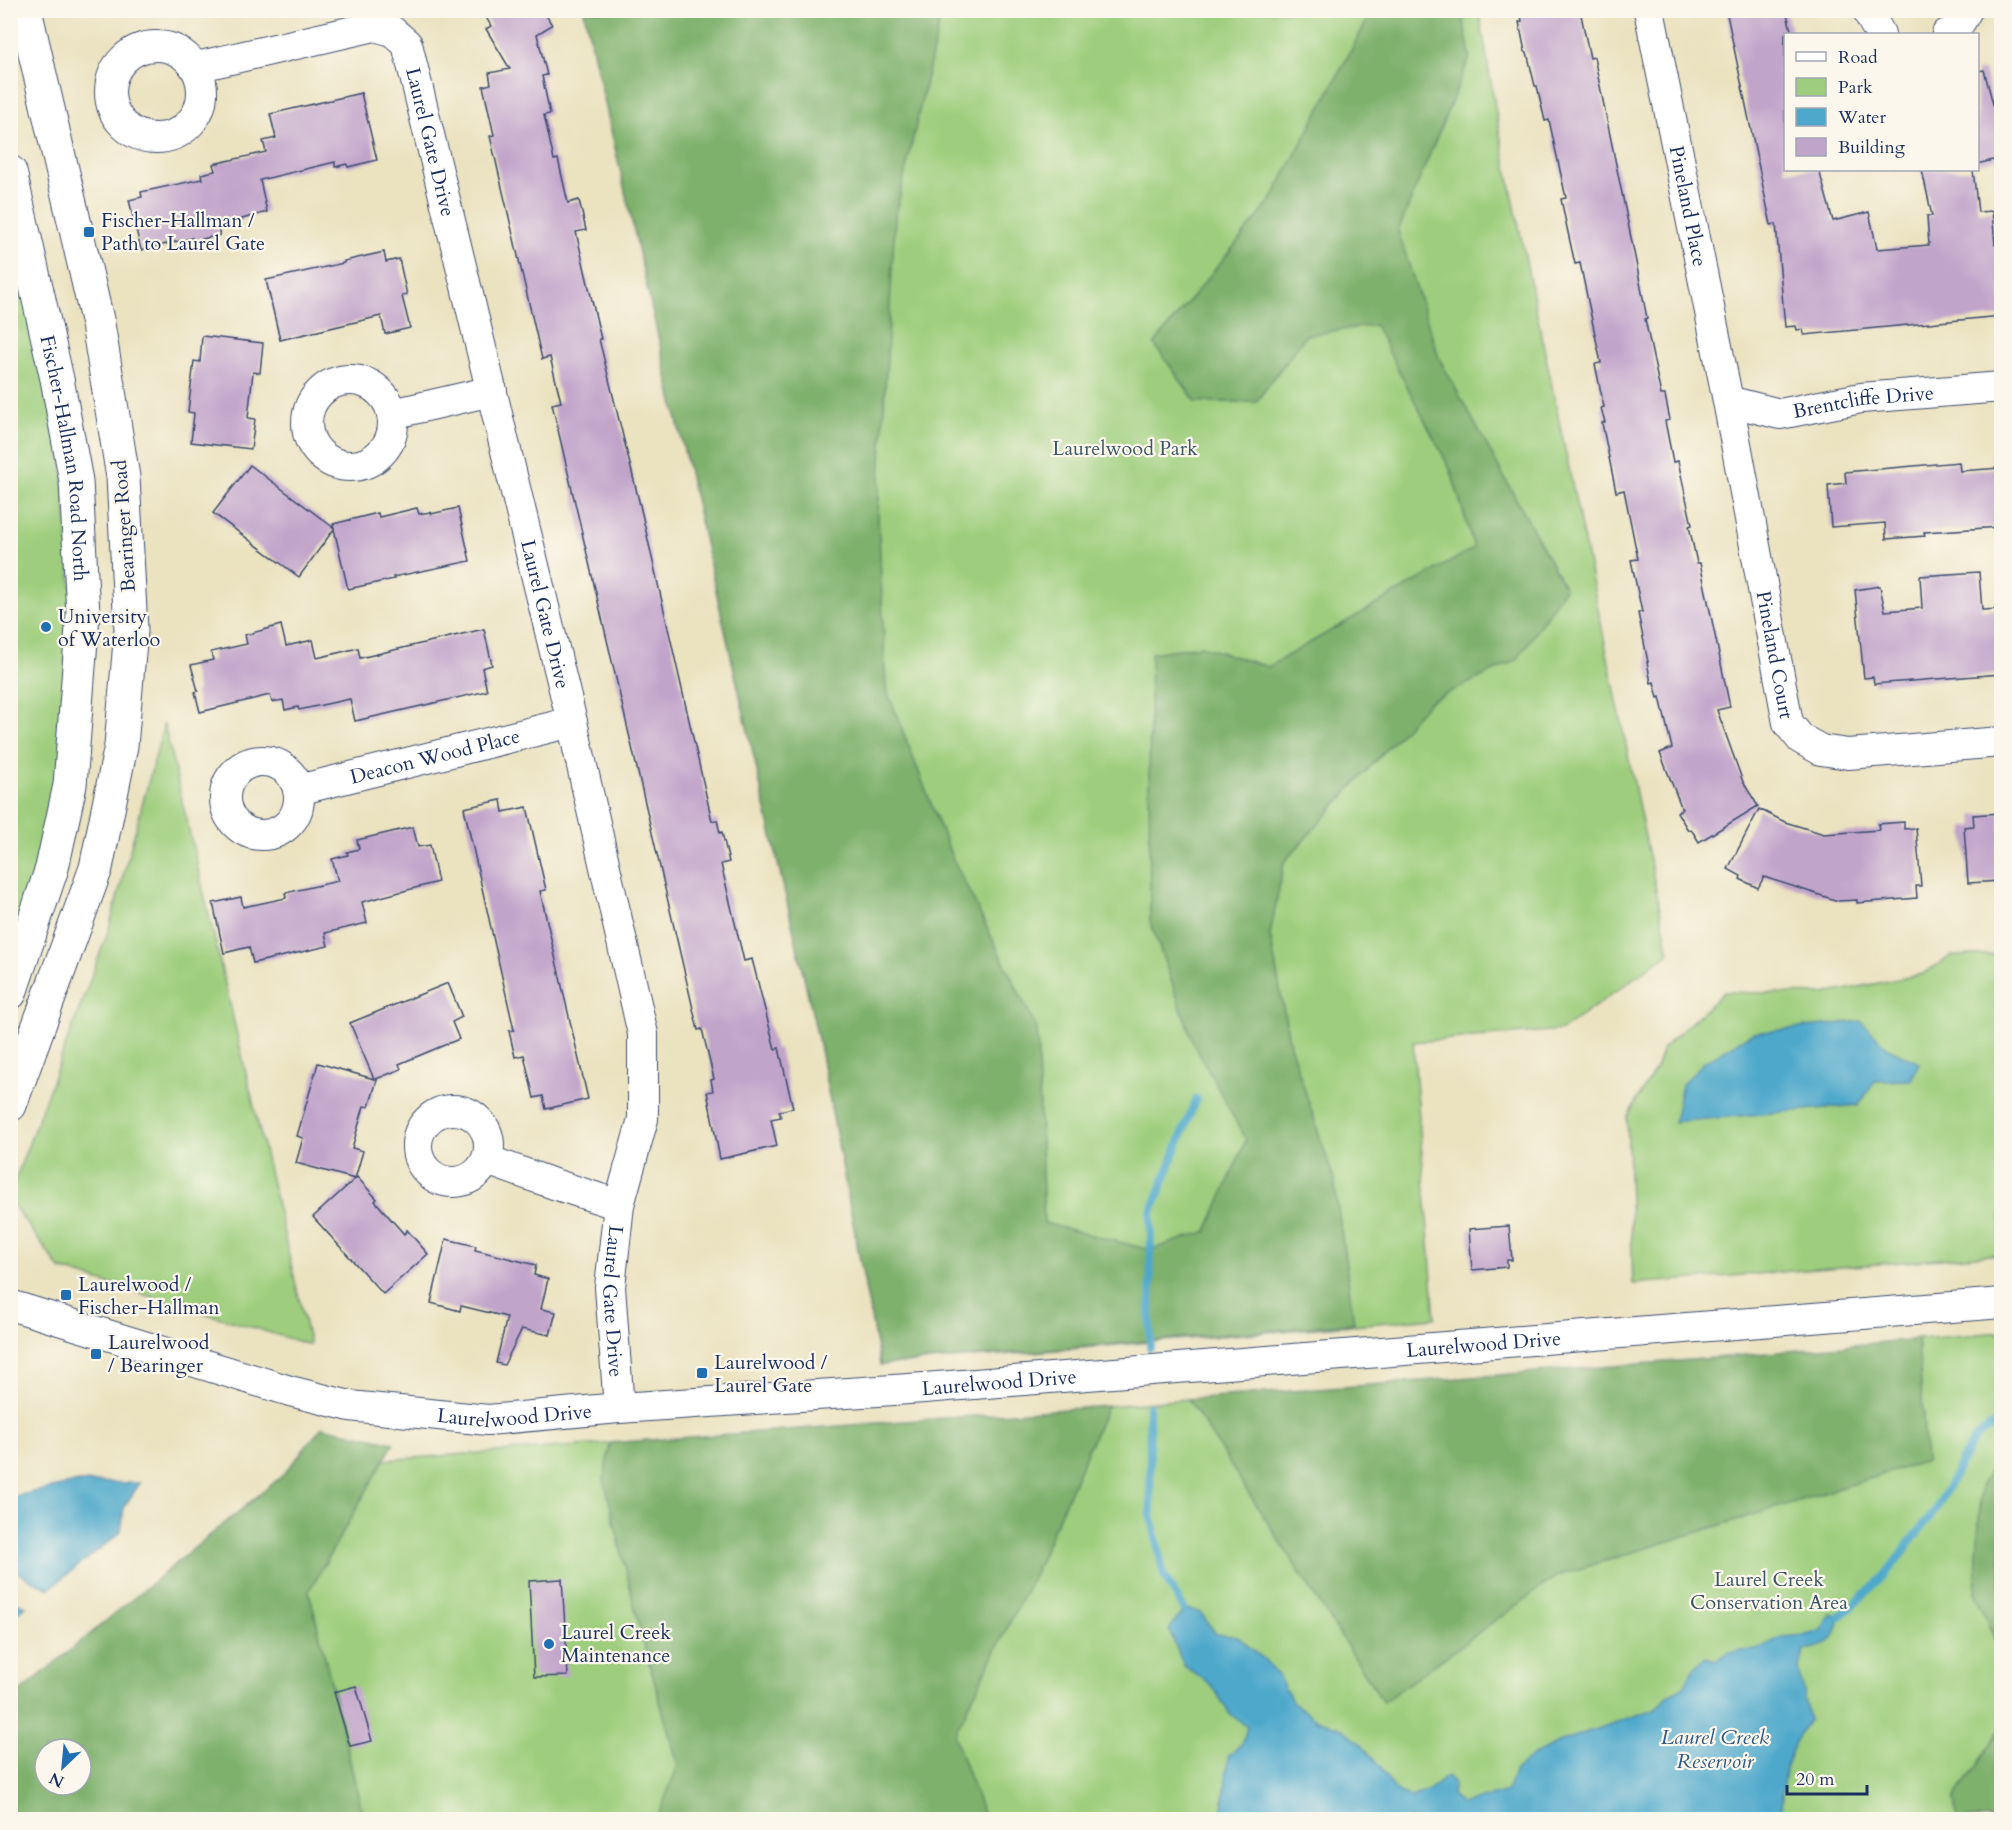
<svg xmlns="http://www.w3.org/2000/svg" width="2012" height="1830" viewBox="0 0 2012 1830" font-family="Cardo,serif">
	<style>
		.green { fill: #9ece7d; stroke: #5c7e6e; stroke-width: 1.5; fill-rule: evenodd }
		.forest { fill: #7eb16c; stroke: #4c7065; stroke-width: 1.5; fill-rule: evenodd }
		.water { fill: #4da8cb; stroke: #346c94; stroke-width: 1.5 }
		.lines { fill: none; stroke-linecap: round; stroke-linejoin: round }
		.stream { stroke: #4da8cb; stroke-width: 8 }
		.building { fill: #c1a4ca }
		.minor-casing { stroke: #3a4a6d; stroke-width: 32 }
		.major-casing { stroke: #3a4a6d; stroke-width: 35 }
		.minor { stroke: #fff; stroke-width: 30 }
		.major { stroke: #fff; stroke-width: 33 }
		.poi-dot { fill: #1f6fb2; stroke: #fbf7ec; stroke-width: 2 }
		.labels { text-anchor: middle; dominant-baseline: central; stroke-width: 4.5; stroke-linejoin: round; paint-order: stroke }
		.street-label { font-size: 20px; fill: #1b2f5e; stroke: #fbf7ec }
		.poi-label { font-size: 20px; fill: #1b2f5e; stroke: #fbf7ec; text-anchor: start }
		.park-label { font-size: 20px; fill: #3c5766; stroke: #fbf7ec }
		.water-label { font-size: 21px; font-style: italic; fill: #2c5984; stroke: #fbf7ec }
	</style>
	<rect width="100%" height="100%" fill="#fbf7ec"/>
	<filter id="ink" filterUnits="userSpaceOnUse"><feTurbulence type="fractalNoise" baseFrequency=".0167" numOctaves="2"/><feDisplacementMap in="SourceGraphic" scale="12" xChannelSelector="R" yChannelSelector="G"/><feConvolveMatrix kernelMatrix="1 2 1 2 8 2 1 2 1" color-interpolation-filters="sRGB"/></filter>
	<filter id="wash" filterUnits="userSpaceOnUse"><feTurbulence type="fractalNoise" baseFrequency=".008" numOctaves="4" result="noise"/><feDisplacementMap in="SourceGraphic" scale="24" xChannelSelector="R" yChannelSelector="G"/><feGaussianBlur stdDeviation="1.35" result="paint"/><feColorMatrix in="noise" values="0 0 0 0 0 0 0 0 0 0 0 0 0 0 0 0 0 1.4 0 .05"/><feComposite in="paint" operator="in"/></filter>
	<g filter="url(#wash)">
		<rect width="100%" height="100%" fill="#ebe2c0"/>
		<!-- green -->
		<g class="green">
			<path d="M584,11h895l20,119 170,823 -107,77 -149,12 22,276 -555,47 -62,-327z"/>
			<path d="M10,157l43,173 26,365 -69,276z"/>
			<path d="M164,724l146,621 -250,-76 -49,-67v-11l97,-259z"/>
			<path d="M2001,954v300l-368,30 -6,-167 30,-51 6,-18 61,-56 100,2 99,-20 28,-18zM1861,1022l27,26 31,15 -44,18z"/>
			<path d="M2001,1332v487l-1930,1 270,-357 765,-55 1,-2 81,-7 2,3 729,-52 -1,-11z"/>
		</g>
		<!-- forest -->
		<g class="forest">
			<path d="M584,11h358l-47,206 -17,297 8,174 65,167 86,174 7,194 106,27 57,-19 39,-91 -53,-98 -43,-121 -1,-145 2,-123 50,-7 67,21 206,-119 -23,-77 -76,-146 -69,10 -50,67h-60l-42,-58 116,-142 102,-191h90l8,46 -72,174 41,127 126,230 -48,72 -88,42 -145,160 -14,73 20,110 44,135 20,143 -474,42 -62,-327z"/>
			<path d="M1918,1339l8,122 -369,115 -174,126 -195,-303 515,-40z"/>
			<path d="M1107,1406l-72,166 -81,163 31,84h-328l21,-54 -36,-127 -38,-159 6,-36z"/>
			<path d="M322,1427l72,16 -85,148 55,228h-353v-120l271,-223zM45,1749h36v36h-36z"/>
			<path d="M2001,1452v203l-26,-63 6,-105z"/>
			<path d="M2001,1728v91h-44l-3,-19z"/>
		</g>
		<!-- water -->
		<g class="water">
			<path d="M1861,1021l27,27 31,15 -8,17 -36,1 -16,24 -185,17 8,-38 22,-22 49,-29z"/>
			<path d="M78,1482l62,1 -16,24 -3,25 -72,57 -38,-20v-72z"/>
			<path d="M11,1600l15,6 -15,13z"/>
			<path d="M1184,1609l16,3 16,22 22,3 28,24 13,16 13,24 25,19 26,9 18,15 19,22 10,17 9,10 12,4 18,-7 18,-14 7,7 -2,11 9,11 46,-13 8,-22 17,-14 32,-16 91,-31 13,-13 16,-10 10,-18 12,-11 10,3 13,-8 27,-2 26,-13 25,-2 15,-5 9,-16 9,3c-4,24 -11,29 -34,33l-8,19 11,51c-23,29 -28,63 -28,99l-559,1 6,-63 15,-15 4,-15 -18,-14 -17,-28 -28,-19 -15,-36z"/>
		</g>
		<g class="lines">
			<!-- stream -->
			<g class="stream">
				<path d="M1150,1347l1,-134 45,-114"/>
				<path d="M1149,1407l2,108 13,61 20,33"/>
				<path d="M1840,1617l45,-42 51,-66 39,-72 27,-17"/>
			</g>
		</g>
		<g id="blocks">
			<!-- building -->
			<g class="building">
				<path d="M482,10h61l9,15 -15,9 10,41 -5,1 8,38 -6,1 10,45 4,-1 10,44 11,-3 7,30 -10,2 25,107h-2l41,166 72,316 5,-1 3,13 2,-1 7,30 -8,2 23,97 8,-2 23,90 4,-1 14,60 -14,3 2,6 -10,2 6,27 -57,13 -13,-67 6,-1 -2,-11 3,-1 -12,-50 -4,1 -146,-626 9,-2 -11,-45 -8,2 -52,-223 4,-1 -11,-49 8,-2 -2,-11 21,-4 -24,-40 5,-3z"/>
				<path d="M1520,10h60l10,48 4,-1 41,200 12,61 -2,1 16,76h4l5,25 -5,1 8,41 5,-1 8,37 6,27 -3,1 8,37h3l30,144 -13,3 26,72 15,24 -59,36 -8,-13 -3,1 -11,-18 5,-3 -22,-56 12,-5 -12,-51 -2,1 -4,-16 -3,1 -4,-21h1l-10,-49 4,-1 -11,-52 7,-1 -14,-69 -8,2 -14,-69 3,-1 -4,-14 3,-1 -9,-43 6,-1 -21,-100 -5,1 -8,-36 -6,-29 5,-1 -17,-78 -4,1 -8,-35h-2l-8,-34h-2l-6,-30 3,-1z"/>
				<path d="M1726,10h60l6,24h-7v136h34l14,51 36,-9 8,37 52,-4 -2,-29h5l-10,-46h51l5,42 14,-1 3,34h6v71l-197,19 -1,-6 -6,1 -1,-4 -11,1 -9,-103 -5,1z"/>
				<path d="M1984,70l17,64v24l-24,6v-93z"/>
				<path d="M361,93l16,67 -29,7 -1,-3 -12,3v-5l-75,18 7,32 -50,14 3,9 -27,6 -1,-3 -51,12 -12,-50 13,-3 -1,-5 61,-13 -1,-5 14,-3 -2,-7 53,-12 -3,-11 13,-3 -6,-24z"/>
				<path d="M384,252l2,10 13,-3 8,36 -5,1 8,32 -25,6 -4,-18 -101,24 -14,-60 78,-17v-2z"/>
				<path d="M202,336l61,7 -3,30 -7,-1 -5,46 7,1 -4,30 -60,-7 3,-29 -6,-1 6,-51 6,1z"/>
				<path d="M1959,462l1,9 41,-3v59l-77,5 1,4 -39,3 -1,-16 -54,4 -3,-42 18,-2 -1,-11z"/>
				<path d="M250,465l84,63 -1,-4 45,-11 1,4 38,-9 2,6 11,-2 1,2 27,-6 12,53 -77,16 1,2 -46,10 -14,-60 -35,48 -86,-64z"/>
				<path d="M1979,572l3,38 19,-1v65l-127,10 -1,-7 -9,1 -9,-88 25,-4 5,25 37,-3 -2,-32z"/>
				<path d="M281,625l5,21 27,-6 4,18 41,-10 2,10 124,-29 8,36 -10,3 5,23 -132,30 -5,-22 -51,11 -1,-3 -13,3 -2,-10 -11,2 -2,-7 -70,17 -5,-20 3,-1 -7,-26 22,-5 -2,-8 36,-8 -2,-9z"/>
				<path d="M501,800l2,12 24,-5 19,83 -6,1 48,208 -42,10 -3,-13 -9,2 -10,-43 -9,2 -6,-26 5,-1 -50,-222z"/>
				<path d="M1759,809l26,13 39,12 55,-4 -1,-6 26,-2v7l12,-1 5,58h-5l1,12 -60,5v-3l-19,1 -74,-24 -6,11 -18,-9 1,-3 -13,-7z"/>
				<path d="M2000,813l1,30h-3l3,38 -33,2 -4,-56 10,-1 -1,-11z"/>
				<path d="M413,827l5,20 12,-2 8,37 -76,20 5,21 -42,10 3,13 -75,17 -4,-16 -25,6 -11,-50 28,-6 2,10 43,-9 -1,-5 53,-12 -6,-22 16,-4 -1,-3 12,-3 -2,-9z"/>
				<path d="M448,983l14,34 -10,5 7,17 -60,25 2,5 -25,10 1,1 -8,27 -5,-1 -12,42 11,3 -8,28 -59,-16 7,-25 -6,-2 21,-73 56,16 -24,-56z"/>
				<path d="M357,1177l20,22 -2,2 29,33 3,-4 21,24 -45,40 -70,-77z"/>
				<path d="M1509,1226l3,34h-5v7l-35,3 -3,-41z"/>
				<path d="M446,1239l30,7 -1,4 61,15 -2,10 14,4 -7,30 15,3 -6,23 -28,-6 -18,36 -8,-2 11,-46 -46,-11 -1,5 -29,-8z"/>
				<path d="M562,1579l6,97 -34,1 -5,-96z"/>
				<path d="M356,1686l16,55 -22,5 -16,-54z"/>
			</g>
		</g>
	</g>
	<g filter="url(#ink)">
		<use href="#blocks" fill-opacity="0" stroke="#3a4a6d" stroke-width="1.5"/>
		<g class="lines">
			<!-- minor casing -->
			<g class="minor-casing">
				<g id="minor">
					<path id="s1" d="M1649,10l79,391 60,322 13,16 20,11 27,4 154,-12"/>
					<path d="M1867,10l13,24"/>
					<path d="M1947,34l8,-3 12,-21"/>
					<circle cx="156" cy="92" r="46"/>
					<path id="s2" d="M196,67l179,-41 17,5 15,13 165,678 71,312v85l-24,86 -9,82 9,121"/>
					<circle cx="350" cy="423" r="43"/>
					<path id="s3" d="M1728,401l52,13 81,-16 141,-11"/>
					<path d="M392,414l100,-23"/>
					<circle cx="262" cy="798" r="37"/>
					<path id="s4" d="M298,790l274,-68"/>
					<circle cx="453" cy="1146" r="36"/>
					<path d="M487,1160l67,24 65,21"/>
					<path id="s5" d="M10,1305l280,86 60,15 138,14 131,-12 305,-20 1078,-85"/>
				</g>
			</g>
			<!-- major casing -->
			<g class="major-casing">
				<g id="major">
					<path id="s6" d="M10,172l47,207 19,102 7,133 -13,171 -18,83 -42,125"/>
					<path d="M10,1105l86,-237 25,-122 10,-116 -8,-153 -25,-153 -73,-314"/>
				</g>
			</g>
			<!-- minor -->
			<use href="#minor" class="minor"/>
			<!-- major -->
			<use href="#major" class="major"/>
		</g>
	</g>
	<!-- markers -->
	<g class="poi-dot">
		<rect x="83" y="226" width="12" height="12" rx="3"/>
		<circle cx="46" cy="627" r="6"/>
		<rect x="60" y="1289" width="12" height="12" rx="3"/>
		<rect x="90" y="1348" width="12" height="12" rx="3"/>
		<rect x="696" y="1367" width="12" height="12" rx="3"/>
		<circle cx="549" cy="1644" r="6"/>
	</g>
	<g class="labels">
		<!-- street labels -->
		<g class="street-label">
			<text stroke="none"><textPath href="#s2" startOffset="322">Laurel Gate Drive</textPath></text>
			<text stroke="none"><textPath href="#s1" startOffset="200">Pineland Place</textPath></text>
			<text stroke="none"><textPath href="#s3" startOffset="138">Brentcliffe Drive</textPath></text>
			<text stroke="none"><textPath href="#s6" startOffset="292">Fischer-Hallman Road North</textPath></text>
			<text transform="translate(124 526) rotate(-94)">Bearinger Road</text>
			<text stroke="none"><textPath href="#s2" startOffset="808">Laurel Gate Drive</textPath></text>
			<text stroke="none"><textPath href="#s1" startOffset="657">Pineland Court</textPath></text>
			<text stroke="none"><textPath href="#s4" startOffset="141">Deacon Wood Place</textPath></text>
			<text stroke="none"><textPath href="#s2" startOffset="1510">Laurel Gate Drive</textPath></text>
			<text stroke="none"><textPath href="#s5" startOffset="1492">Laurelwood Drive</textPath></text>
			<text stroke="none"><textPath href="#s5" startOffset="1006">Laurelwood Drive</textPath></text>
			<text stroke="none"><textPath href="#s5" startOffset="520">Laurelwood Drive</textPath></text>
		</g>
		<!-- poi labels -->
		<g class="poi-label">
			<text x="101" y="220">Fischer-Hallman /<tspan x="101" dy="23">Path to Laurel Gate</tspan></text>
			<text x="58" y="616">University<tspan x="58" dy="23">of Waterloo</tspan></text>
			<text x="78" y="1284">Laurelwood /<tspan x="78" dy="23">Fischer-Hallman</tspan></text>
			<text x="108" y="1342">Laurelwood<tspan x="108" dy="23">/ Bearinger</tspan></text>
			<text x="714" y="1362">Laurelwood /<tspan x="714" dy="23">Laurel Gate</tspan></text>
			<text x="561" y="1632">Laurel Creek<tspan x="561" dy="23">Maintenance</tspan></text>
		</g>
		<!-- park labels -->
		<g class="park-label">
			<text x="1125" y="448">Laurelwood Park</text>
			<text x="1769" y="1579">Laurel Creek<tspan x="1769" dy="23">Conservation Area</tspan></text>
		</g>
		<!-- water labels -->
		<g class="water-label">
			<text x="1715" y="1737">Laurel Creek<tspan x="1715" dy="24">Reservoir</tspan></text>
		</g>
	</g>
	<!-- margin -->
	<rect width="2012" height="1830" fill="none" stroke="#fbf7ec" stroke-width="36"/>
	<!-- legend -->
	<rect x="1784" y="33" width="195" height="138" fill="#fbf7ec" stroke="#a1a7b3" stroke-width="1.5"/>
	<rect x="1796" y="52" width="30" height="9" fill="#ffffff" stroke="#a1a7b3" stroke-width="1.5"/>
	<text x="1838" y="63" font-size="18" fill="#1b2f5e">Road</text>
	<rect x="1796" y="78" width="30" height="18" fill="#9ece7d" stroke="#a1a7b3" stroke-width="1.5"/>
	<text x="1838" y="93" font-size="18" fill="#1b2f5e">Park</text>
	<rect x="1796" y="108" width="30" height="18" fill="#4da8cb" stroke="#a1a7b3" stroke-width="1.5"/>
	<text x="1838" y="123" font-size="18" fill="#1b2f5e">Water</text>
	<rect x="1796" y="138" width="30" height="18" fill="#c1a4ca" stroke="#a1a7b3" stroke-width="1.5"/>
	<text x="1838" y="153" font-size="18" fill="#1b2f5e">Building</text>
	<!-- north arrow -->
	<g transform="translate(63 1767) rotate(206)"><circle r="28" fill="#fbf7ec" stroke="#a1a7b3" stroke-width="1.5"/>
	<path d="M0-4.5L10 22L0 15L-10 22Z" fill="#1f6fb2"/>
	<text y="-9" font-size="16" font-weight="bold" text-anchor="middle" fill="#1b2f5e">N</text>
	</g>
	<!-- scale -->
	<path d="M1787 1785v9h80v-9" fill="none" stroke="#1b2f5e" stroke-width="3"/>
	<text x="1796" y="1785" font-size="18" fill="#1b2f5e" stroke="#fbf7ec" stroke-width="4.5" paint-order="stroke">20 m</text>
</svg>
